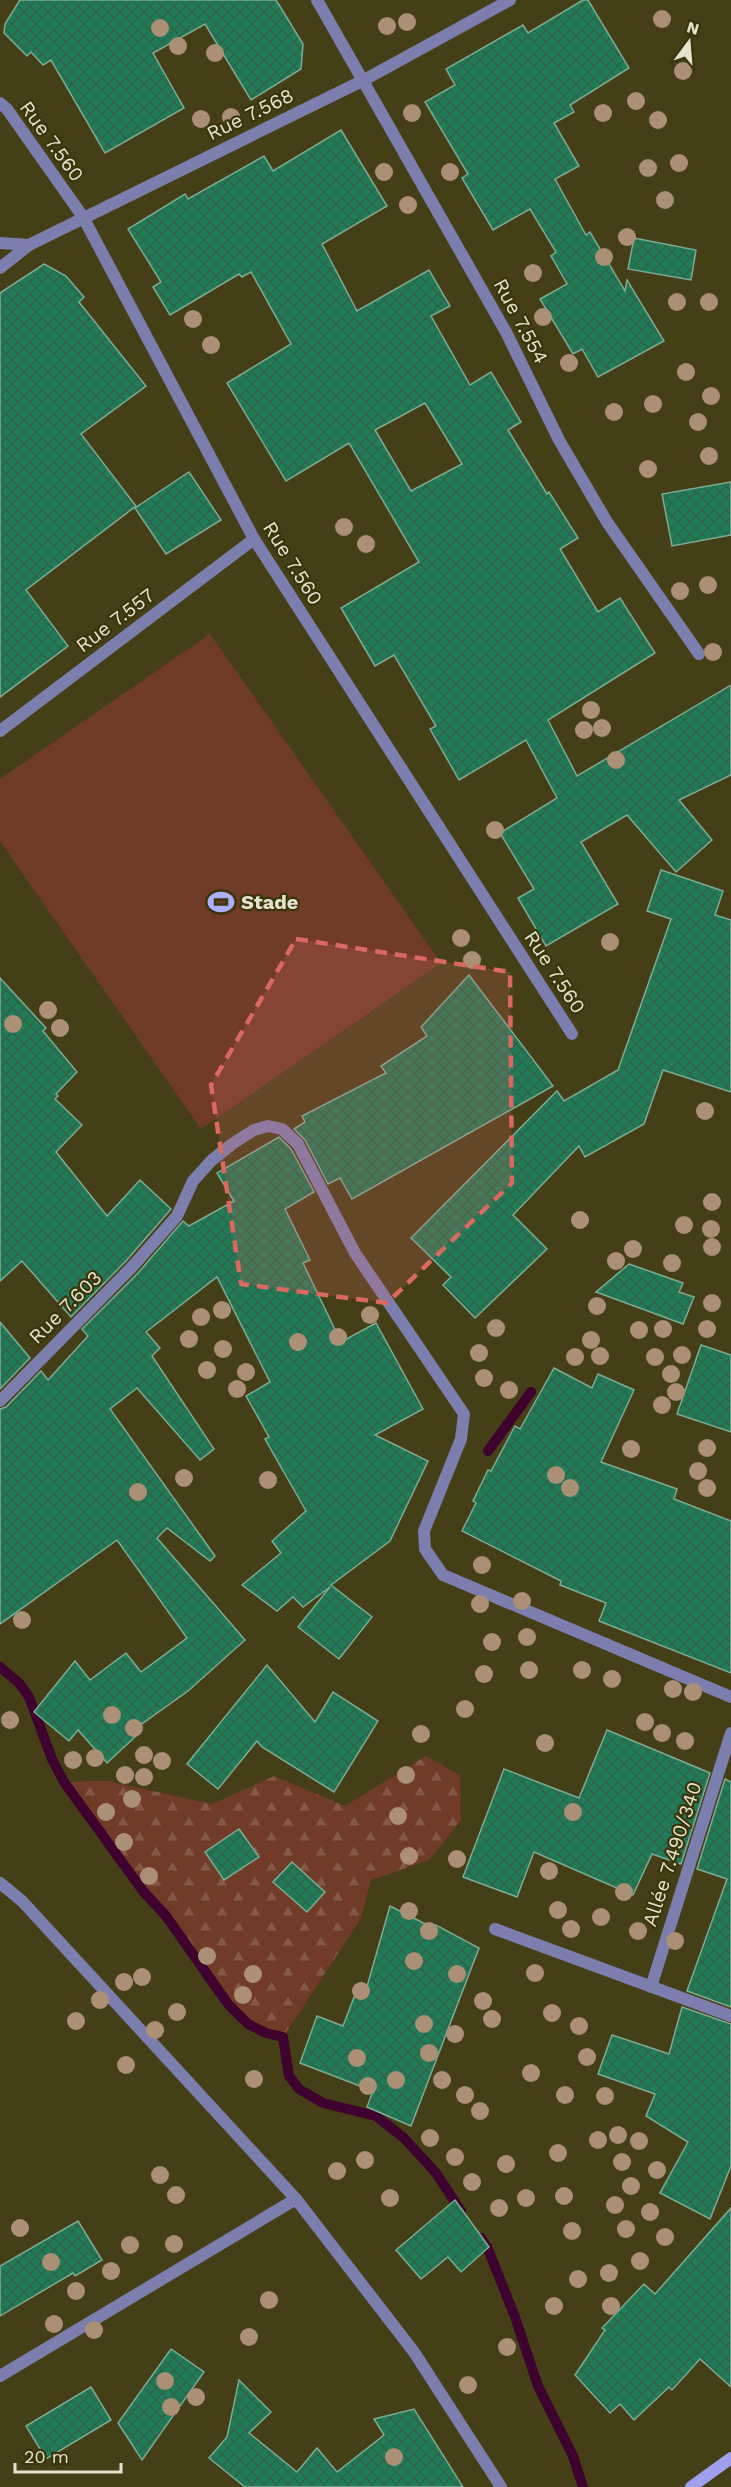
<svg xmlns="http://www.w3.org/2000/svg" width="731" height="2487" viewBox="0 0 731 2487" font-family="'Work Sans',sans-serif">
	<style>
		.forest { fill: url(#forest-firs) }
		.pitch { fill: #703c28 }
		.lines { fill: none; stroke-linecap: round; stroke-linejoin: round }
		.stream { stroke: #3f022f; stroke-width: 10 }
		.building { fill: url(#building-cross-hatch); stroke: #7eab94; stroke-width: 1.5; fill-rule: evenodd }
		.minor { stroke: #7c7eae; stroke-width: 12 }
		.secondary { stroke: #9ea0ed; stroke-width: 12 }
		.tree { fill: #ab9076 }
		.marked { fill: #db6962; fill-opacity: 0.2; stroke: #db6962; stroke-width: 4.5; stroke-dasharray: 12 8; stroke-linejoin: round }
		.labels { text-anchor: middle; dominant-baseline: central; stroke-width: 4.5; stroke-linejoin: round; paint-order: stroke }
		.street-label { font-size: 20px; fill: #e5e3cd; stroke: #3a350b }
		.poi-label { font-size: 20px; font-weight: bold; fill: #e5e3cd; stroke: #3a350b; text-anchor: start }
	</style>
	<defs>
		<pattern id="forest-firs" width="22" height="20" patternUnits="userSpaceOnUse" patternTransform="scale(1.5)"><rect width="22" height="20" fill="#703c28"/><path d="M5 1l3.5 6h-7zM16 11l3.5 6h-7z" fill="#845846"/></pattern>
		<pattern id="building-cross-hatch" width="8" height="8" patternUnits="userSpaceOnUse" patternTransform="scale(1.5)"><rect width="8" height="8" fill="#1f7c57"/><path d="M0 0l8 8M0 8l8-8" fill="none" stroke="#30634c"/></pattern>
	</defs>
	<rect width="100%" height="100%" fill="#453f17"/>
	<!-- forest -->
	<path class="forest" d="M426,1756l34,19 1,45 -32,40 -58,20 -11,40 -77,117 -17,-4 -18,-9 -20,-20 -62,-88 -23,-25 -79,-109 43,-1 105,23 62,-28 71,30z"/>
	<!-- pitch -->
	<path class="pitch" d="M210,634l231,329 -240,166 -201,-288v-62z"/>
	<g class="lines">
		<!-- stream -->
		<g class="stream">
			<path d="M488,1451l43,-59"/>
			<path d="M0,1667l19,16 10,14 23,62 12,23 79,109 23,25 62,88 20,20 18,9 17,4 6,39 10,13 24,14 53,13 28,22 32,35 25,38"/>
			<path d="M481,2238l7,11 27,68 23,69 35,70 10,31"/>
		</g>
	</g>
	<!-- building -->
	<g class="building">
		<path d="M20,0h256l27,44 -2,25 -50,31 -46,-76 -52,29 31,55 -79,45 -54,-93 -8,5 -12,-13 -4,4 -23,-23 1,-9z"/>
		<path d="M583,0h5l41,68 -59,37 4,7 -20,11 25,43 -24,13 31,56 4,-3 35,59 2,-11 37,61 -66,36 -16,-28 -9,5 -33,-55 27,-15 -16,-28 5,-4 -26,-43 -37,21 -31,-52 6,-4 -43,-72 30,-17 -9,-16 77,-44 5,8z"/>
		<path d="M341,130l46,76 -65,38 35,67 72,-41 21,36 -19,10 39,69 21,-13 30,50 -13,8 39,64 2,-2 29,46 -18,11 38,63 22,-14 35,55 -107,67 29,56 154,-91v90l-52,25 33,40 -36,32 -49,-57 -46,27 37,62 -72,42 -28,-48 16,-9 -34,-56 57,-35 -31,-58 -67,40 -29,-51 6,-3 -42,-71 -19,11 -34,-58 78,-46 -70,-119 -63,38 -59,-98 64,-39 -40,-72 -9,5 -3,-3 -69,41 -17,-28 8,-5 -33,-53 57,-35 3,5 76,-43 9,15zM425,403l37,61 -51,27 -36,-61z"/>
		<path d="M634,238l62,12 -5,30 -63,-11z"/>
		<path d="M44,264l22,12 18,21 -5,5 67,84 -65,48 55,72 -110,84 42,56 -68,51v-404z"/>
		<path d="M189,472l32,48 -55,34 -31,-46z"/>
		<path d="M731,482v53l-59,11 -10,-52z"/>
		<path d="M661,870l62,21 -8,24 16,5v172l-68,-22 -19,54 -59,33 -6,-11 -66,69 34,34 -72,69 -32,-33 8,-8 -40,-39 146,-147 7,10 54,-31 53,-151 -24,-8z"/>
		<path d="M469,975l84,111 -201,113 -12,-21 -12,6 -23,-44 -11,-11 11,-7 -3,-6 84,-43 -5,-7 46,-30 -6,-9z"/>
		<path d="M0,978l46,50 -3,3 34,41 -21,22 2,2 -3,3 27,26 -26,27 51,64 33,-36 31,29 -45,52 -55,56 -49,-56 -22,20z"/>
		<path d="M279,1137l12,12 23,43 -29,17 25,51 -7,3 38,79 35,-19 47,86 -48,26 53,26 -38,80 -59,44 41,32 -33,42 -41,-32 32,-40 -27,20 -10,-10 -16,14 -35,-26 39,-32 -9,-12 34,-30 -41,-72 4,-2 -23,-41 24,-14 -53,-105 -71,55 14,16 -8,8 62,93 -14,11 -63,-72 -27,21 105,147 -5,5 -43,-33 -10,10 88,102 -57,51 -56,40 4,5 -29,27 -29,-33 -9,11 -35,-29 41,-51 15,19 36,-27 15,19 46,-34 -70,-98 -117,84v-215l6,-2 35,-36 7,9 40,-44 -6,-7 56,-56 45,-52 6,5 45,-25 -17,-28z"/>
		<path d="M629,1264l54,19 -4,9 15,5 -11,27 -87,-32z"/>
		<path d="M0,1322l30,36 -30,31z"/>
		<path d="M701,1345l30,10v77l-54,-18z"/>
		<path d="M554,1368l38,20 6,-14 36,16 -33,72 76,27 -3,10 57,22v152l-132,-52 7,-18 -46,-18 1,-4 -99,-50 14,-28 -3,-2 15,-31 3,1 24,-45 5,3z"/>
		<path d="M267,1665l48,57 18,-30 45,29 -44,71 -72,-45 -5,-6 -39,48 -31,-25z"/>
		<path d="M607,1730l103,43 -29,91 -29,-10 -19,41 -99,-43 -17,45 -54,-20 41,-108 75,29z"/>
		<path d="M725,1779l6,3v225l-44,-16 40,-112 -30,-10z"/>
		<path d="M239,1829l20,28 -35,23 -19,-28z"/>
		<path d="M292,1862l33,30 -18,20 -34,-30z"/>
		<path d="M390,1906l45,23 1,-4 43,23 -68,178 -44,-19 6,-16 -73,-28 17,-47 26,10 15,-39 8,3z"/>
		<path d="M682,2007l49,17v142l-21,53 -50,-26 28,-51 -42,-26 9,-22 -57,-20 14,-39 57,19z"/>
		<path d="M455,2200l34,47 -28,25 -13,-15 -27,22 -25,-29z"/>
		<path d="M731,2208v179l-31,-28 -28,31 -3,-3 -35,33 -14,-16 -10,9 -35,-38 30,-45 -3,-2 42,-44 11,10z"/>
		<path d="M78,2221l24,39 -27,16 -2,-3 -73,43v-50z"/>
		<path d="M171,2349l33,23 -62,88 -24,-37z"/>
		<path d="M239,2380l32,32 -22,21 48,39 20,-24 20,24 47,-37 -10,-16 40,-10 49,78h-218l-36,-29 18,-21z"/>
		<path d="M91,2387l20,33 -65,39 -20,-33z"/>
	</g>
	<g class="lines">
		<!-- minor -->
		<g class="minor">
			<path d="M317,0l189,332 53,108 48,82 92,132"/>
			<path d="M0,103l7,6 76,108 171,322 318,495"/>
			<path d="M0,243l29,2 335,-165 146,-80"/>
			<path d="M0,268l29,-23"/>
			<path d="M0,731l254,-192"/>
			<path d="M0,1401l132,-134 45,-51 16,-35 18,-20 21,-17 22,-14 14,-4 14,3 16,15 57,109 109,161 -3,25 -37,92 1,18 18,26 288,122"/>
			<path d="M0,1883l22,18 274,298 118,153 87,135"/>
			<path d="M495,1929l236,87"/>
			<path d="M651,1987l80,-254"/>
			<path d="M0,2376l296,-177"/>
		</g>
		<!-- secondary -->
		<path class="secondary" d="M691,2487l40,-29"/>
	</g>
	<!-- trees -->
	<g class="tree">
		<circle cx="662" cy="19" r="9"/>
		<circle cx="407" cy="22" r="9"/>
		<circle cx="387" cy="26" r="9"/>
		<circle cx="160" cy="28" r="9"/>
		<circle cx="178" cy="46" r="9"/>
		<circle cx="215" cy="53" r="9"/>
		<circle cx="683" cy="71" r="9"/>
		<circle cx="636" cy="101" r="9"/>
		<circle cx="412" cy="113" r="9"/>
		<circle cx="603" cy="113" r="9"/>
		<circle cx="231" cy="117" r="9"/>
		<circle cx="201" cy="119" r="9"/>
		<circle cx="658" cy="120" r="9"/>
		<circle cx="679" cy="163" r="9"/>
		<circle cx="648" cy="168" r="9"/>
		<circle cx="384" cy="172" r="9"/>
		<circle cx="450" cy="172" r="9"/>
		<circle cx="665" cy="200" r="9"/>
		<circle cx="408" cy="205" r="9"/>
		<circle cx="627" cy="237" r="9"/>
		<circle cx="604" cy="257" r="9"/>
		<circle cx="533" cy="273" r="9"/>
		<circle cx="677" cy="302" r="9"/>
		<circle cx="709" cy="302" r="9"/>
		<circle cx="543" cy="317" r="9"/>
		<circle cx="193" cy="319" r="9"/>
		<circle cx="211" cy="345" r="9"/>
		<circle cx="569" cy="363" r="9"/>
		<circle cx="686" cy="372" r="9"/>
		<circle cx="711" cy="396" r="9"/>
		<circle cx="653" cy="404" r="9"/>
		<circle cx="614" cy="412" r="9"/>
		<circle cx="698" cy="422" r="9"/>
		<circle cx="709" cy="456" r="9"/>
		<circle cx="648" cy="469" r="9"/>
		<circle cx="344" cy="527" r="9"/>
		<circle cx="366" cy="544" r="9"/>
		<circle cx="708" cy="585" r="9"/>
		<circle cx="680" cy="591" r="9"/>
		<circle cx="713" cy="652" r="9"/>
		<circle cx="591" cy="710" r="9"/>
		<circle cx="602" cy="728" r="9"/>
		<circle cx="584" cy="730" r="9"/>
		<circle cx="616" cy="760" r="9"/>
		<circle cx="495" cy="830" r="9"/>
		<circle cx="461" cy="938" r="9"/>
		<circle cx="610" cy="942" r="9"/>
		<circle cx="472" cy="960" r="9"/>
		<circle cx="48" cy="1010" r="9"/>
		<circle cx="13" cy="1024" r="9"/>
		<circle cx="60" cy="1028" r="9"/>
		<circle cx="705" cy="1111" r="9"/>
		<circle cx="712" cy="1202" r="9"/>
		<circle cx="580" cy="1220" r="9"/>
		<circle cx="684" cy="1225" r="9"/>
		<circle cx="711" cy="1229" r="9"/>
		<circle cx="712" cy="1247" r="9"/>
		<circle cx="633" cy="1249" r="9"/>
		<circle cx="616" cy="1261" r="9"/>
		<circle cx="672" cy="1263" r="9"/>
		<circle cx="712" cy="1303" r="9"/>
		<circle cx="597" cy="1306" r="9"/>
		<circle cx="222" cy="1310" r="9"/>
		<circle cx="370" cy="1315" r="9"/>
		<circle cx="201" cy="1317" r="9"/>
		<circle cx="496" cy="1328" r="9"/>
		<circle cx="663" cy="1329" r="9"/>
		<circle cx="707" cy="1329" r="9"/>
		<circle cx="639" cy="1330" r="9"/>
		<circle cx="338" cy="1337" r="9"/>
		<circle cx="189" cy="1339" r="9"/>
		<circle cx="591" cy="1340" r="9"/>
		<circle cx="298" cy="1342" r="9"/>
		<circle cx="223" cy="1349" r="9"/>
		<circle cx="479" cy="1353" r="9"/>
		<circle cx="682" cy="1355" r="9"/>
		<circle cx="600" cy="1356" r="9"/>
		<circle cx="575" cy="1357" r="9"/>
		<circle cx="655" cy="1357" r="9"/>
		<circle cx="207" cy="1370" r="9"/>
		<circle cx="246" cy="1372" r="9"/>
		<circle cx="671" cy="1374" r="9"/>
		<circle cx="484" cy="1378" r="9"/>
		<circle cx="237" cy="1389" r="9"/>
		<circle cx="509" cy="1390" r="9"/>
		<circle cx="676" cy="1392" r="9"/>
		<circle cx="662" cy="1405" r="9"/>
		<circle cx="707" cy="1448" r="9"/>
		<circle cx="631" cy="1449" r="9"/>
		<circle cx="698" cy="1471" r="9"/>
		<circle cx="556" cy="1475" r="9"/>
		<circle cx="184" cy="1478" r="9"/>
		<circle cx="268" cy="1480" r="9"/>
		<circle cx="570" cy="1488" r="9"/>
		<circle cx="707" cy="1488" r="9"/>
		<circle cx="138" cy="1492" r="9"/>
		<circle cx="482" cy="1565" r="9"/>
		<circle cx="522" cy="1601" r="9"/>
		<circle cx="480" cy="1604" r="9"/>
		<circle cx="22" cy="1620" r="9"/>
		<circle cx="527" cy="1637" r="9"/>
		<circle cx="492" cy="1642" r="9"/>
		<circle cx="529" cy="1670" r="9"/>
		<circle cx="582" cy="1670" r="9"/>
		<circle cx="484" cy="1674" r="9"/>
		<circle cx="612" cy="1679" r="9"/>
		<circle cx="673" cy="1689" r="9"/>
		<circle cx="693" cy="1692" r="9"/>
		<circle cx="465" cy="1709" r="9"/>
		<circle cx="112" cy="1715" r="9"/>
		<circle cx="10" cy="1720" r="9"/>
		<circle cx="645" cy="1722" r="9"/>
		<circle cx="134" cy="1728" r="9"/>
		<circle cx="662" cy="1733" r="9"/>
		<circle cx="421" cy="1734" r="9"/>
		<circle cx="685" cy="1741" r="9"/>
		<circle cx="545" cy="1743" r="9"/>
		<circle cx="144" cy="1755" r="9"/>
		<circle cx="95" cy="1758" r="9"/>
		<circle cx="73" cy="1760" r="9"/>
		<circle cx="162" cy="1761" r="9"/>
		<circle cx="125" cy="1775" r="9"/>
		<circle cx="406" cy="1775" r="9"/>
		<circle cx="144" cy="1777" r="9"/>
		<circle cx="132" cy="1799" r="9"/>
		<circle cx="106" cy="1812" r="9"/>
		<circle cx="573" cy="1812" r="9"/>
		<circle cx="398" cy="1816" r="9"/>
		<circle cx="124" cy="1842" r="9"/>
		<circle cx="409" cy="1856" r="9"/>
		<circle cx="457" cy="1859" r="9"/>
		<circle cx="549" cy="1871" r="9"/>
		<circle cx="149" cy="1876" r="9"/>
		<circle cx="624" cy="1892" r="9"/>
		<circle cx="558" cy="1910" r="9"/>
		<circle cx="409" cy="1911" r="9"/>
		<circle cx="601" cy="1917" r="9"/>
		<circle cx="571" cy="1929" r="9"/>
		<circle cx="429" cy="1931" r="9"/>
		<circle cx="638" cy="1931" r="9"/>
		<circle cx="675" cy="1941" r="9"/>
		<circle cx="207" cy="1956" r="9"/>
		<circle cx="414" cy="1961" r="9"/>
		<circle cx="535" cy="1973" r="9"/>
		<circle cx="253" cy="1974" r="9"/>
		<circle cx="457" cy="1974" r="9"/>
		<circle cx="142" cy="1977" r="9"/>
		<circle cx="124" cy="1982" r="9"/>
		<circle cx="361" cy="1991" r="9"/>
		<circle cx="243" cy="1995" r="9"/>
		<circle cx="100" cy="2000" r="9"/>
		<circle cx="483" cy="2001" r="9"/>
		<circle cx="177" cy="2012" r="9"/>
		<circle cx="552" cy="2013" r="9"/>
		<circle cx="492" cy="2019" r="9"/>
		<circle cx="76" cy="2021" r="9"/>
		<circle cx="424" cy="2024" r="9"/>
		<circle cx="579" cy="2026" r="9"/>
		<circle cx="155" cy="2030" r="9"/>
		<circle cx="455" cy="2034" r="9"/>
		<circle cx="429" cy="2053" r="9"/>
		<circle cx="587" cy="2057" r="9"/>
		<circle cx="357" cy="2058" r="9"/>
		<circle cx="126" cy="2065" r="9"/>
		<circle cx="531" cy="2073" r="9"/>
		<circle cx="254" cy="2079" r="9"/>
		<circle cx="396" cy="2080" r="9"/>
		<circle cx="442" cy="2080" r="9"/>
		<circle cx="368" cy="2086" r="9"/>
		<circle cx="465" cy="2095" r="9"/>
		<circle cx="565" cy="2095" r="9"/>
		<circle cx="605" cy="2096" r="9"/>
		<circle cx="480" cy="2111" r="9"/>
		<circle cx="618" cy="2135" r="9"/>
		<circle cx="430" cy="2138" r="9"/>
		<circle cx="598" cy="2140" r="9"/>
		<circle cx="639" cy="2141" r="9"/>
		<circle cx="558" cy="2153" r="9"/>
		<circle cx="455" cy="2157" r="9"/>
		<circle cx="365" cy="2160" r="9"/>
		<circle cx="622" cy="2162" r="9"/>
		<circle cx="506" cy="2164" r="9"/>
		<circle cx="657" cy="2170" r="9"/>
		<circle cx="337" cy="2171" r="9"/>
		<circle cx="160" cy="2175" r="9"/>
		<circle cx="472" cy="2182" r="9"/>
		<circle cx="631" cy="2186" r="9"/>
		<circle cx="176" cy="2195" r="9"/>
		<circle cx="564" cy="2196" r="9"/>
		<circle cx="390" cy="2198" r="9"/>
		<circle cx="526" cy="2198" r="9"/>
		<circle cx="615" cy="2205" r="9"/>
		<circle cx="499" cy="2208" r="9"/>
		<circle cx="650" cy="2212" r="9"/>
		<circle cx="20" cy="2228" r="9"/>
		<circle cx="626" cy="2229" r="9"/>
		<circle cx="572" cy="2231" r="9"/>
		<circle cx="665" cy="2237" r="9"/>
		<circle cx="174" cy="2244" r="9"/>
		<circle cx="130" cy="2245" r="9"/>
		<circle cx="640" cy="2261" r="9"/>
		<circle cx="51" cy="2262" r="9"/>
		<circle cx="111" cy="2271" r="9"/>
		<circle cx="609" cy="2273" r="9"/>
		<circle cx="578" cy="2279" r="9"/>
		<circle cx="76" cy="2291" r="9"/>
		<circle cx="269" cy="2300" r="9"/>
		<circle cx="554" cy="2306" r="9"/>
		<circle cx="611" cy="2306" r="9"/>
		<circle cx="54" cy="2324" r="9"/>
		<circle cx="94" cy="2330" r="9"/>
		<circle cx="249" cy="2337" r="9"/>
		<circle cx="507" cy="2347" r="9"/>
		<circle cx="165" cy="2381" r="9"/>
		<circle cx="468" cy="2385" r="9"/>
		<circle cx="196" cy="2397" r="9"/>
		<circle cx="171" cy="2407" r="9"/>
		<circle cx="394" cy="2457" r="9"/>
	</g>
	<!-- marked area -->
	<path class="marked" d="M296,939l214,33 2,211 -125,120 -146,-19 -30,-199z"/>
	<!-- icons -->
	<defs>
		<g id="stadium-bare" transform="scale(2.07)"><path d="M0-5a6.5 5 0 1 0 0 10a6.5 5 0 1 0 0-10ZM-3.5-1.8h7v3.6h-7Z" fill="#acaffb" stroke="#3a350b" stroke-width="2.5" paint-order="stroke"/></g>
	</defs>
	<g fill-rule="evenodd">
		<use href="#stadium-bare" x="221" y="902"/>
	</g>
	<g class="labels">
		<!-- street labels -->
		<g class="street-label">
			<text transform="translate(250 114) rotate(-26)">Rue 7.568</text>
			<text transform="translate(52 141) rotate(54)">Rue 7.560</text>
			<text transform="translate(521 321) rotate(62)">Rue 7.554</text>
			<text transform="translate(293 563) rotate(58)">Rue 7.560</text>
			<text transform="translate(115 620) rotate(-37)">Rue 7.557</text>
			<text transform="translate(555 972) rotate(57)">Rue 7.560</text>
			<text transform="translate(65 1307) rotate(-45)">Rue 7.603</text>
			<text transform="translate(672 1854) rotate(-72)">Allée 7.490/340</text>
		</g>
		<!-- poi labels -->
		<g class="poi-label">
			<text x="241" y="902">Stade</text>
		</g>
	</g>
	<!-- north arrow -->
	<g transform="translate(689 42) rotate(16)" stroke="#3a350b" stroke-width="4.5" paint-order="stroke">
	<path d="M0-4.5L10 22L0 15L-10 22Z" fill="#e5e3cd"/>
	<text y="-9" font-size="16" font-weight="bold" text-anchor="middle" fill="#e5e3cd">N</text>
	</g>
	<!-- scale -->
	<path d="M15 2463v9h106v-9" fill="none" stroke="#e5e3cd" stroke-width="3"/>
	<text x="24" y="2463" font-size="18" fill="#e5e3cd" stroke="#3a350b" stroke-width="4.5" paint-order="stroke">20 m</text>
</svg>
